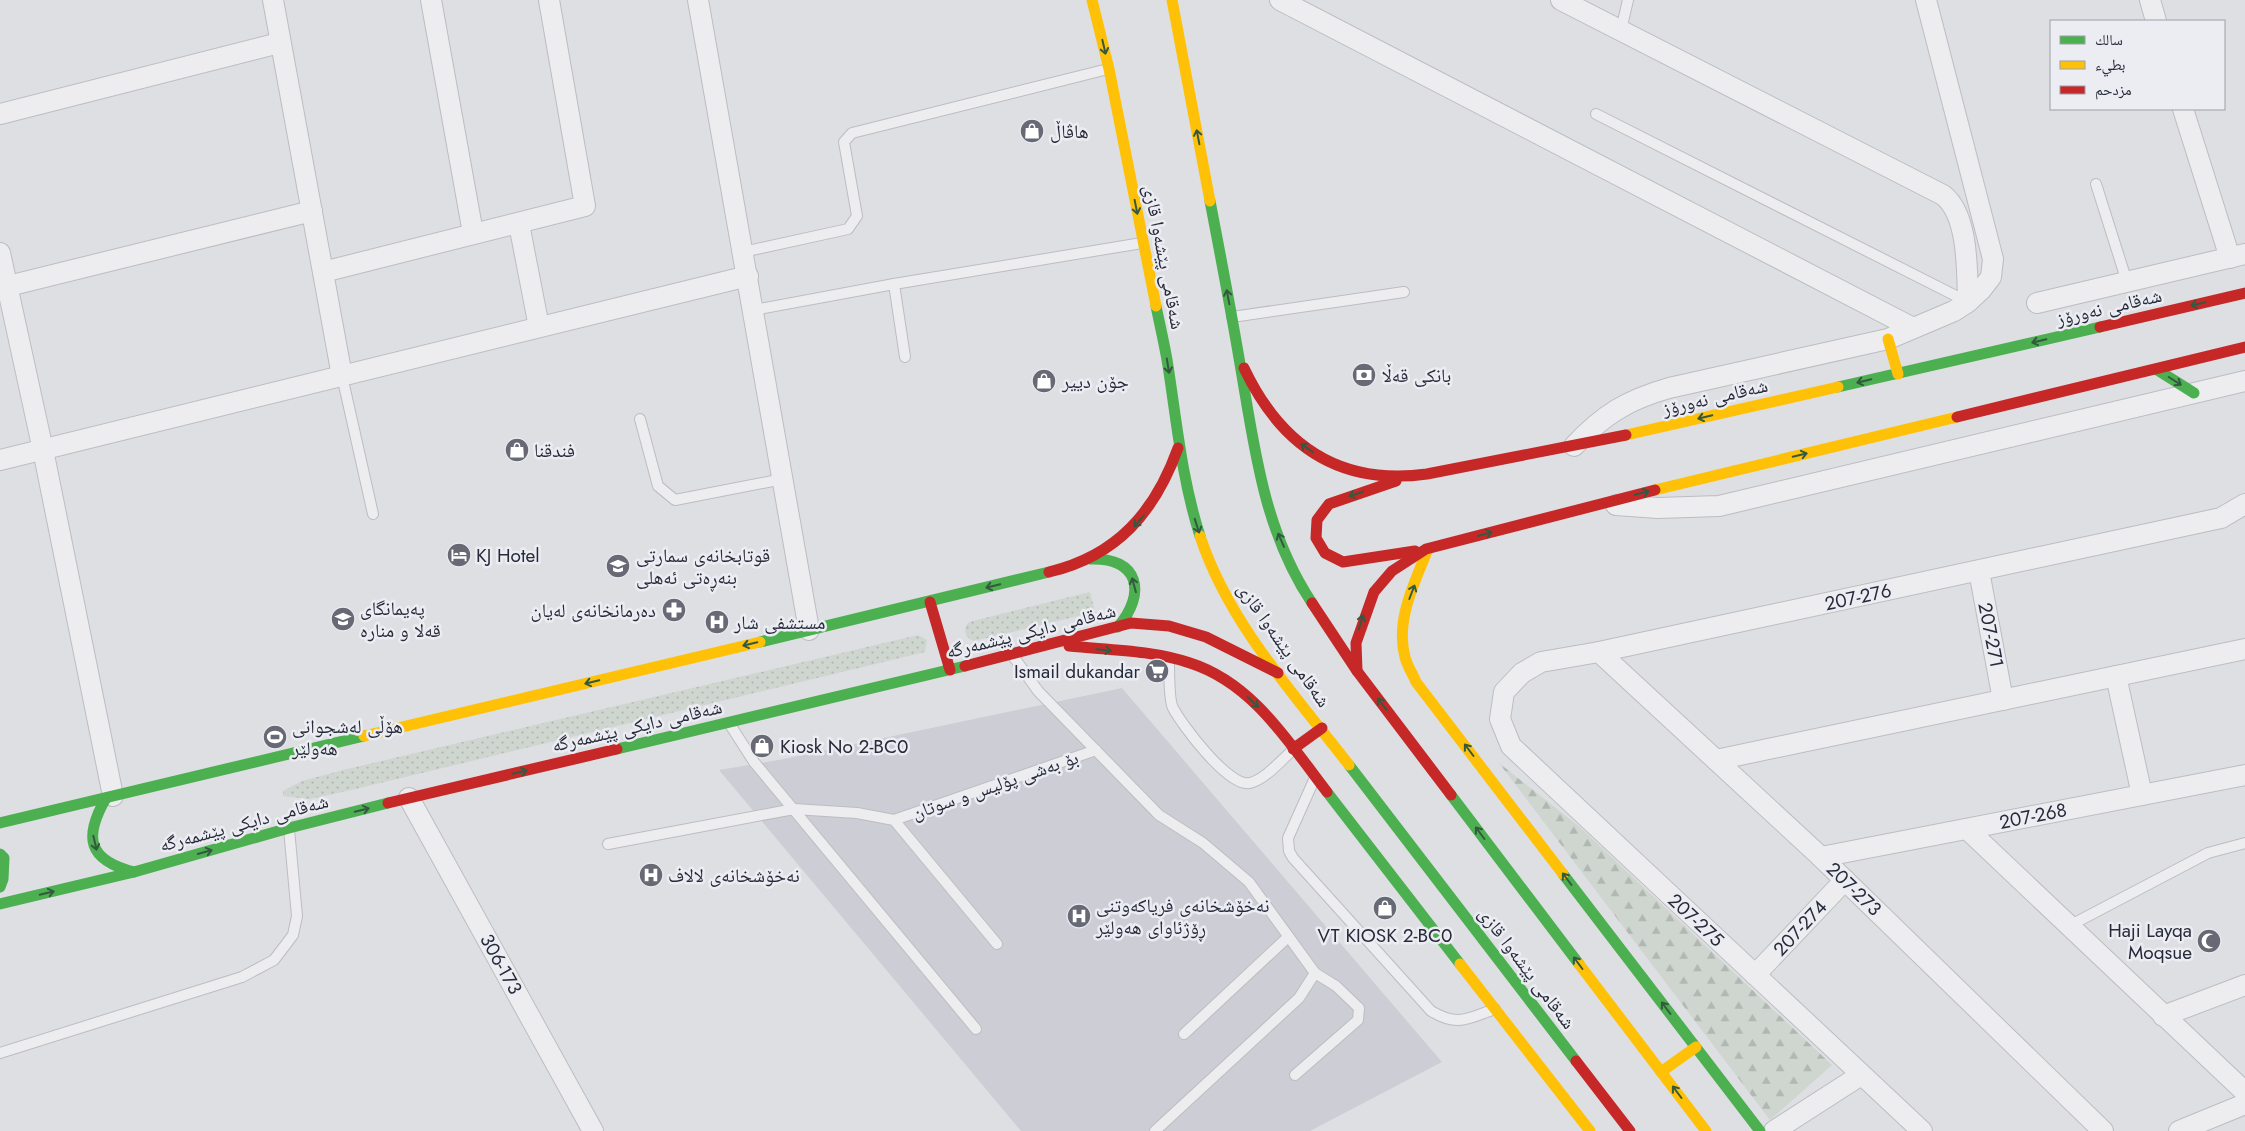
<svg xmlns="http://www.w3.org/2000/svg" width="2245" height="1131" viewBox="0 0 2245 1131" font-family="Jost,'Noto Naskh Arabic',sans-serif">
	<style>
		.built { fill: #cdced5 }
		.grass { fill: url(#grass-dots) }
		.forest { fill: url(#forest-firs) }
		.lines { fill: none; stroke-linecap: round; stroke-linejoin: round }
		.lane-casing { stroke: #bcbdc1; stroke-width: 12 }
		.street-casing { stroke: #bcbdc1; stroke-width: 22 }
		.lane { stroke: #ededef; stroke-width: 10 }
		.street { stroke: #ededef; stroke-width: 20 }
		.fast { stroke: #4caf50; stroke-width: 11 }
		.slow { stroke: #ffc107; stroke-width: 11 }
		.jam { stroke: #c62828; stroke-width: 11 }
		.oneway { stroke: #345941 }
		.labels { text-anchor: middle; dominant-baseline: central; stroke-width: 5; stroke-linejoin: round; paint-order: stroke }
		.poi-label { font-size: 19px; fill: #272b39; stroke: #ebedf3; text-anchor: start }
		.street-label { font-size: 19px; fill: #272b39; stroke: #ebedf3 }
	</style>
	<defs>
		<pattern id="grass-dots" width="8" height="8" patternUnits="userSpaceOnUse" patternTransform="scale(1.25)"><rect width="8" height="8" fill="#ced6cf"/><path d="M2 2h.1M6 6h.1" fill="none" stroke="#b1b8b2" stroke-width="1.8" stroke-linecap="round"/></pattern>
		<pattern id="forest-firs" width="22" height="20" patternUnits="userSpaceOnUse" patternTransform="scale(1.25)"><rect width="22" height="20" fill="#ced6cf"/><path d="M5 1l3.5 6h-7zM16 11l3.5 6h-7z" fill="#b1b8b2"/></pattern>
	</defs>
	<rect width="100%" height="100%" fill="#dedfe3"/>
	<!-- built -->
	<path class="built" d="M1122,688l320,374 -132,69h-289l-302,-361 65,-11z"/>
	<!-- grass -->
	<g class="grass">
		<path d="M1090,592l5,20 -121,29c-9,-3 -12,-12 -5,-19z"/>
		<path d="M918,635l9,5 -2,12 -578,139 -37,8 -27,-3v-5l19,-10 41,-11z"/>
	</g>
	<!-- forest -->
	<path class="forest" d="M1499,763l82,65 251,237 -62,55z"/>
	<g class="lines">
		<!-- lane casing -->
		<g class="lane-casing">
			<g id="lane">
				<path d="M1621,30l7,-30"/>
				<path d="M1596,114l372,188"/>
				<path d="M2096,184l31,98"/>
				<path d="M743,252l105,-23 9,-13 -13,-74 8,-9 256,-64"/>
				<path d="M894,284l11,73"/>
				<path d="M754,310l140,-26 248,-41"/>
				<path d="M1232,317l172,-25"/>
				<path d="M342,376l31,138"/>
				<path d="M640,419l18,67 17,14 108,-21"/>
				<path d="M1013,656l25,35 121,124 44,28 46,39 66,91 -16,25 -144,133"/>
				<path d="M1169,658c0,10 0,43 4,50 9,17 56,80 77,75 16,-4 31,-23 43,-33"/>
				<path d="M729,723l25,39 222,267"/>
				<path d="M1314,780l-26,58 1,13 4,7 138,153c27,16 36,8 64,-2"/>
				<path d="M894,820l202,-70"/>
				<path d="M608,844l186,-35 63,4 37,7 103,124"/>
				<path d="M2069,926l139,-73 37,-10"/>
				<path d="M1184,1034l104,-97"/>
				<path d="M0,1053l242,-76 32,-17 19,-25 4,-19 -8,-87"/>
				<path d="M1295,1075l63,-55 1,-12 -23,-22 -21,-13"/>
			</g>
		</g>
		<!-- street casing -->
		<g class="street-casing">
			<g id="street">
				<path d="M273,0l69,376"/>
				<path d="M431,0l42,233"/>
				<path d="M698,0l111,630"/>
				<path d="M1280,0l633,328"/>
				<path d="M1561,0l382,195c26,20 24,77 25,107"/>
				<path d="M2150,0l6,21"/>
				<path d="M2183,109l47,149"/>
				<path d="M0,114l279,-71"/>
				<path d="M519,224l20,103"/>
				<path d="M0,253l43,197 70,346"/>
				<path d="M323,272l262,-66 -36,-206"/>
				<path d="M0,288l312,-77"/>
				<path d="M2037,303l208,-49"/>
				<path d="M1574,446c29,-31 53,-46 95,-58l219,-49 66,-28 14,-9 13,-12 10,-13 2,-18 -67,-259"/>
				<path d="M0,460l748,-184"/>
				<path d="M1616,505l42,3 61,-2 526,-125"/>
				<path d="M1979,571l24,129"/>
				<path d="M1599,652l222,205 282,274"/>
				<path d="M2116,676l26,119"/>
				<path d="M1716,760l529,-111"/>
				<path d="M409,798l184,333"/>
				<path d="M1967,829l278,263"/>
				<path d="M1821,857l424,-82"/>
				<path d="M1755,975l90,-95"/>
				<path d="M2163,1016l82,-31"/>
				<path d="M1774,1131l87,-56"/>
				<path d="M1922,1131l-411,-385 -11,-27 4,-27 18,-19 19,-11 58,-10 622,-134 24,-14"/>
				<path d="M2179,1131l66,-27"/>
			</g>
		</g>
		<!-- lane -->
		<use href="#lane" class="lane"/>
		<!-- street -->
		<use href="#street" class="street"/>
		<!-- fast -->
		<g class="fast">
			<path d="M1210,201c10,52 20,104 29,157 15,85 23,170 73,245"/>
			<path d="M1156,306c4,20 9,40 12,60 9,58 14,114 32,170"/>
			<path d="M2156,369l38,24"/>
			<path d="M1838,387l262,-60"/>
			<path d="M1090,559c49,-2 57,34 28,68"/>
			<path d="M760,642l289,-70"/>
			<path d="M617,749l348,-83"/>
			<path d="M1349,765l227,296"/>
			<path d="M1327,792l133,172"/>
			<path d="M1451,795l128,169"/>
			<path d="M106,798c-23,40 -18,62 28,74"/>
			<path d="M0,823l364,-87"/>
			<path d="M0,854l4,4 -1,21 -3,8"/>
			<path d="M1563,874l197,257"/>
			<path d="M0,904l134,-32 155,-44 99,-25"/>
		</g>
		<!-- slow -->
		<g class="slow">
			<path d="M1092,0l17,69 47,237"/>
			<path d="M1172,0l38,201"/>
			<path d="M1888,339l10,35"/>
			<path d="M1626,435l212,-48"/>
			<path d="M1655,490l302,-73"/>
			<path d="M1200,536c28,86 94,158 149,229"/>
			<path d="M1428,549c-13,33 -33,71 -23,108 2,9 8,17 11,25l147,192"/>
			<path d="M364,736l396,-94"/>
			<path d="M1460,964l130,167"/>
			<path d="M1579,964l127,167"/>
			<path d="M1661,1072l35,-25"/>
		</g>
		<!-- jam -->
		<g class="jam">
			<path d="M2100,327l145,-34"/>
			<path d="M1244,368c37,78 96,118 183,106l199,-39"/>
			<path d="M1957,417l288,-70"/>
			<path d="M1396,481l-67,23 -12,16 -1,18 9,15 18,9 72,-11"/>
			<path d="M1049,572c68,-16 106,-60 129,-124"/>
			<path d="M930,602l20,68"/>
			<path d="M1312,603l45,68 94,124"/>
			<path d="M1069,646c40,4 83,4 121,17 63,20 99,80 137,129"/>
			<path d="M965,666l166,-43 38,3 37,11 72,36"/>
			<path d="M1357,671l-1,-28 18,-51 18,-21 34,-22 229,-59"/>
			<path d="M1293,749l29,-21"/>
			<path d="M388,803l229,-54"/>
			<path d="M1576,1061l54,70"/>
		</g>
	</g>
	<!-- one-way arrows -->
	<defs><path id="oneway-shaft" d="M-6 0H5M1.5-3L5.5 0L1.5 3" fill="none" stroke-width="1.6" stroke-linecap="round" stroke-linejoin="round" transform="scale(1.25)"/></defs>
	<g class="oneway">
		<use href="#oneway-shaft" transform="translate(1104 47) rotate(77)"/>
		<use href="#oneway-shaft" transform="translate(1198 137) rotate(-101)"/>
		<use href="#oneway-shaft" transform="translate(1136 207) rotate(79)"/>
		<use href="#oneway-shaft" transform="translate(1228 297) rotate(-101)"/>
		<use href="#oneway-shaft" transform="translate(2198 304) rotate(167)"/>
		<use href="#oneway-shaft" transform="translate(2039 341) rotate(167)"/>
		<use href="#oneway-shaft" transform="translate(1168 366) rotate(81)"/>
		<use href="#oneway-shaft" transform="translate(1864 381) rotate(167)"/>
		<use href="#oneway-shaft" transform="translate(2175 381) rotate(32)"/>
		<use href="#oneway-shaft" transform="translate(1705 417) rotate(167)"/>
		<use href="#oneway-shaft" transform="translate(1307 448) rotate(-144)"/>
		<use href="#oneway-shaft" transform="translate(1800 455) rotate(-14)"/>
		<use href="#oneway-shaft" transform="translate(1642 493) rotate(-14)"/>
		<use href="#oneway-shaft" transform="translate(1356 494) rotate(162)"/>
		<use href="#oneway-shaft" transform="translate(1139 521) rotate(132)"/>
		<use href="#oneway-shaft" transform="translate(1197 526) rotate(72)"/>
		<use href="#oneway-shaft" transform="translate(1485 534) rotate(-15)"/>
		<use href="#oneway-shaft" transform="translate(1281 540) rotate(-114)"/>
		<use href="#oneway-shaft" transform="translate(1134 585) rotate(-105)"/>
		<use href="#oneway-shaft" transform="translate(993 586) rotate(166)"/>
		<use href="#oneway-shaft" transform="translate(1412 592) rotate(-69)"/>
		<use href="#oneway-shaft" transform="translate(1361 622) rotate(-73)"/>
		<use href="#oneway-shaft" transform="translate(750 644) rotate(167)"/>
		<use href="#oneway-shaft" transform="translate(1104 650) rotate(6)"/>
		<use href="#oneway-shaft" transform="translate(592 682) rotate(167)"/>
		<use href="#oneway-shaft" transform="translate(1253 702) rotate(43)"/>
		<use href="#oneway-shaft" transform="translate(1382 704) rotate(-127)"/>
		<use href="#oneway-shaft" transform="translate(1469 750) rotate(-127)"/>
		<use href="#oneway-shaft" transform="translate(520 772) rotate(-13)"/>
		<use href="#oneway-shaft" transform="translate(362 810) rotate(-14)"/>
		<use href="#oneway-shaft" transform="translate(1480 833) rotate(-127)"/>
		<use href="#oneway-shaft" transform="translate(95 843) rotate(77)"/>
		<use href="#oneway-shaft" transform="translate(205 852) rotate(-16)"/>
		<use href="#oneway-shaft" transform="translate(1567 879) rotate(-127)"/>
		<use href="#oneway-shaft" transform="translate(47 893) rotate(-14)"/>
		<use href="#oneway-shaft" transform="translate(1578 963) rotate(-127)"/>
		<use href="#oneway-shaft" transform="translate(1666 1008) rotate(-127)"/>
		<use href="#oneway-shaft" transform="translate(1677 1092) rotate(-127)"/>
	</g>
	<!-- icons -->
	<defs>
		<g id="shop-disc" transform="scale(1.25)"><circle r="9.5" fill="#676a74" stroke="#ebedf3"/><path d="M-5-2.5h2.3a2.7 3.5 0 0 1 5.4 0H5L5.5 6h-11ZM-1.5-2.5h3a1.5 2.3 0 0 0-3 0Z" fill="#fff"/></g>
		<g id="bank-disc" transform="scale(1.25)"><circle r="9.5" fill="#676a74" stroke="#ebedf3"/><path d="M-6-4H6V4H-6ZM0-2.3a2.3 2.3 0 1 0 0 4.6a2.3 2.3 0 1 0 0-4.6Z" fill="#fff"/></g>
		<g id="hotel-disc" transform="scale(1.25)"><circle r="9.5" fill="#676a74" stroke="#ebedf3"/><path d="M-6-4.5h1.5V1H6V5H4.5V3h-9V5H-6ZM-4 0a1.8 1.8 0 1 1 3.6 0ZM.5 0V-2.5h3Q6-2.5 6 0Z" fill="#fff"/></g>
		<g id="school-disc" transform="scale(1.25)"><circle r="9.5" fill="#676a74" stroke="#ebedf3"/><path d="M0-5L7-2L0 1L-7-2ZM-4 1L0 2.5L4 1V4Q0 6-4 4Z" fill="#fff"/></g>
		<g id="pharmacy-disc" transform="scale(1.25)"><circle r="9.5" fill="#676a74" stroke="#ebedf3"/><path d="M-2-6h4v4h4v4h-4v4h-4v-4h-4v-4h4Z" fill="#fff"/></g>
		<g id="hospital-disc" transform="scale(1.25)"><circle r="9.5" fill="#676a74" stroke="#ebedf3"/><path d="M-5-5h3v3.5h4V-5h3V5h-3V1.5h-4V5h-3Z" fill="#fff"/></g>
		<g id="supermarket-disc" transform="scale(1.25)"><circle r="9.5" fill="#676a74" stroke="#ebedf3"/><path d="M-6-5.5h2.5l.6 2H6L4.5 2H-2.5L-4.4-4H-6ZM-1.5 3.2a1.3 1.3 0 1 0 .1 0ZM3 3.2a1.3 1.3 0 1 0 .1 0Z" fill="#fff"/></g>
		<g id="stadium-disc" transform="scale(1.25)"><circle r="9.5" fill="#676a74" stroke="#ebedf3"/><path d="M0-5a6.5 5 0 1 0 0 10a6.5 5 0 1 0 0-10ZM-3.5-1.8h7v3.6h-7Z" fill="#fff"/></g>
		<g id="mosque-disc" transform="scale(1.25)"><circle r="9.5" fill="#676a74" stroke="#ebedf3"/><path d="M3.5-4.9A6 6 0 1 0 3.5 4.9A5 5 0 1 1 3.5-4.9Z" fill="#fff"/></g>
	</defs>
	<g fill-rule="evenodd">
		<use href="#shop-disc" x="1032" y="131"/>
		<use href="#bank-disc" x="1364" y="375"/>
		<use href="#shop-disc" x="1044" y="381"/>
		<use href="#shop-disc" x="517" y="450"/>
		<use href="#hotel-disc" x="459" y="555"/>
		<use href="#school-disc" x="618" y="566"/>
		<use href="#pharmacy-disc" x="674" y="610"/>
		<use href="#school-disc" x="343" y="619"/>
		<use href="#hospital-disc" x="717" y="622"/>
		<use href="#supermarket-disc" x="1157" y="671"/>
		<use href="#stadium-disc" x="275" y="737"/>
		<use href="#shop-disc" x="762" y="746"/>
		<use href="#hospital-disc" x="651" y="875"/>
		<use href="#shop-disc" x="1385" y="908"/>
		<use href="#hospital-disc" x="1079" y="916"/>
		<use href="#mosque-disc" x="2209" y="941"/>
	</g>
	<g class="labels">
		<!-- poi labels -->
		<g class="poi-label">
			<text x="1050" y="131">هاڤاڵ</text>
			<text x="1382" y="375">بانکی قەڵا</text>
			<text x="1062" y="381">جۆن دییر</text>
			<text x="534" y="450">فندقنا</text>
			<text x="476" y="555">KJ Hotel</text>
			<text x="636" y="555">قوتابخانەی سمارتی<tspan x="636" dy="22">بنەڕەتی ئەهلی</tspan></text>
			<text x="360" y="608">پەیمانگای<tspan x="360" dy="22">قەلا و منارە</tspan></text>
			<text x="656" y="610" text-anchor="end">دەرمانخانەی لەیان</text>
			<text x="734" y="622">مستشفى شار</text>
			<text x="1140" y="671" text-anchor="end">Ismail dukandar</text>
			<text x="292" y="726">هۆڵی لەشجوانی<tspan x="292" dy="22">هەولێر</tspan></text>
			<text x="780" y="746">Kiosk No 2-BC0</text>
			<text x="668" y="875">نەخۆشخانەی لالاف</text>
			<text x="1096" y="905">نەخۆشخانەی فریاکەوتنی<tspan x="1096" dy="22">ڕۆژئاوای هەولێر</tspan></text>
			<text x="2192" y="930" text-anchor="end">Haji Layqa<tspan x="2192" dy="22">Moqsue</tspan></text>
			<text x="1385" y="935" text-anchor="middle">VT KIOSK 2-BC0</text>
		</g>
		<!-- street labels -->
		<g class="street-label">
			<text transform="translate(1164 257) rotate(79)">شەقامی پێشەوا قازی</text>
			<text transform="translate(2109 307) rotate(-13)">شەقامی نەورۆز</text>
			<text transform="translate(1715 397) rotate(-13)">شەقامی نەورۆز</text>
			<text transform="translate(1858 597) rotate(-12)">207-276</text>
			<text transform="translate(1031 631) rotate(-14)">شەقامی دایکی پێشمەرگە</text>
			<text transform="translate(1991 635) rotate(79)">207-271</text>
			<text transform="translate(1284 645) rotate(55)">شەقامی پێشەوا قازی</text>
			<text transform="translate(637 726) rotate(-13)">شەقامی دایکی پێشمەرگە</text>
			<text transform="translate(995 785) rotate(-19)">بۆ بەشی پۆلیس و سوتان</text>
			<text transform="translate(2033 816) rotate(-11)">207-268</text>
			<text transform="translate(244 823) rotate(-15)">شەقامی دایکی پێشمەرگە</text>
			<text transform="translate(1854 889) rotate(44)">207-273</text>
			<text transform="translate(1696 920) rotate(43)">207-275</text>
			<text transform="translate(1800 928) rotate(-47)">207-274</text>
			<text transform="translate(501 964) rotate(61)">306-173</text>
			<text transform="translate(1527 968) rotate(53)">شەقامی پێشەوا قازی</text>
		</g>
	</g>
	<!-- legend -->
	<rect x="2050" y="20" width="175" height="90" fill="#ebedf3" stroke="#9d9fa9"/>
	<rect x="2060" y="36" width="25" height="8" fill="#4caf50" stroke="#9d9fa9"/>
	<text x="2095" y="45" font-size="15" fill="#272b39">سالك</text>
	<rect x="2060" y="61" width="25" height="8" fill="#ffc107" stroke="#9d9fa9"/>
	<text x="2095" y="70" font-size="15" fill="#272b39">بطيء</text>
	<rect x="2060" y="86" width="25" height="8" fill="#c62828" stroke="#9d9fa9"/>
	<text x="2095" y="95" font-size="15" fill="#272b39">مزدحم</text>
</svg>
